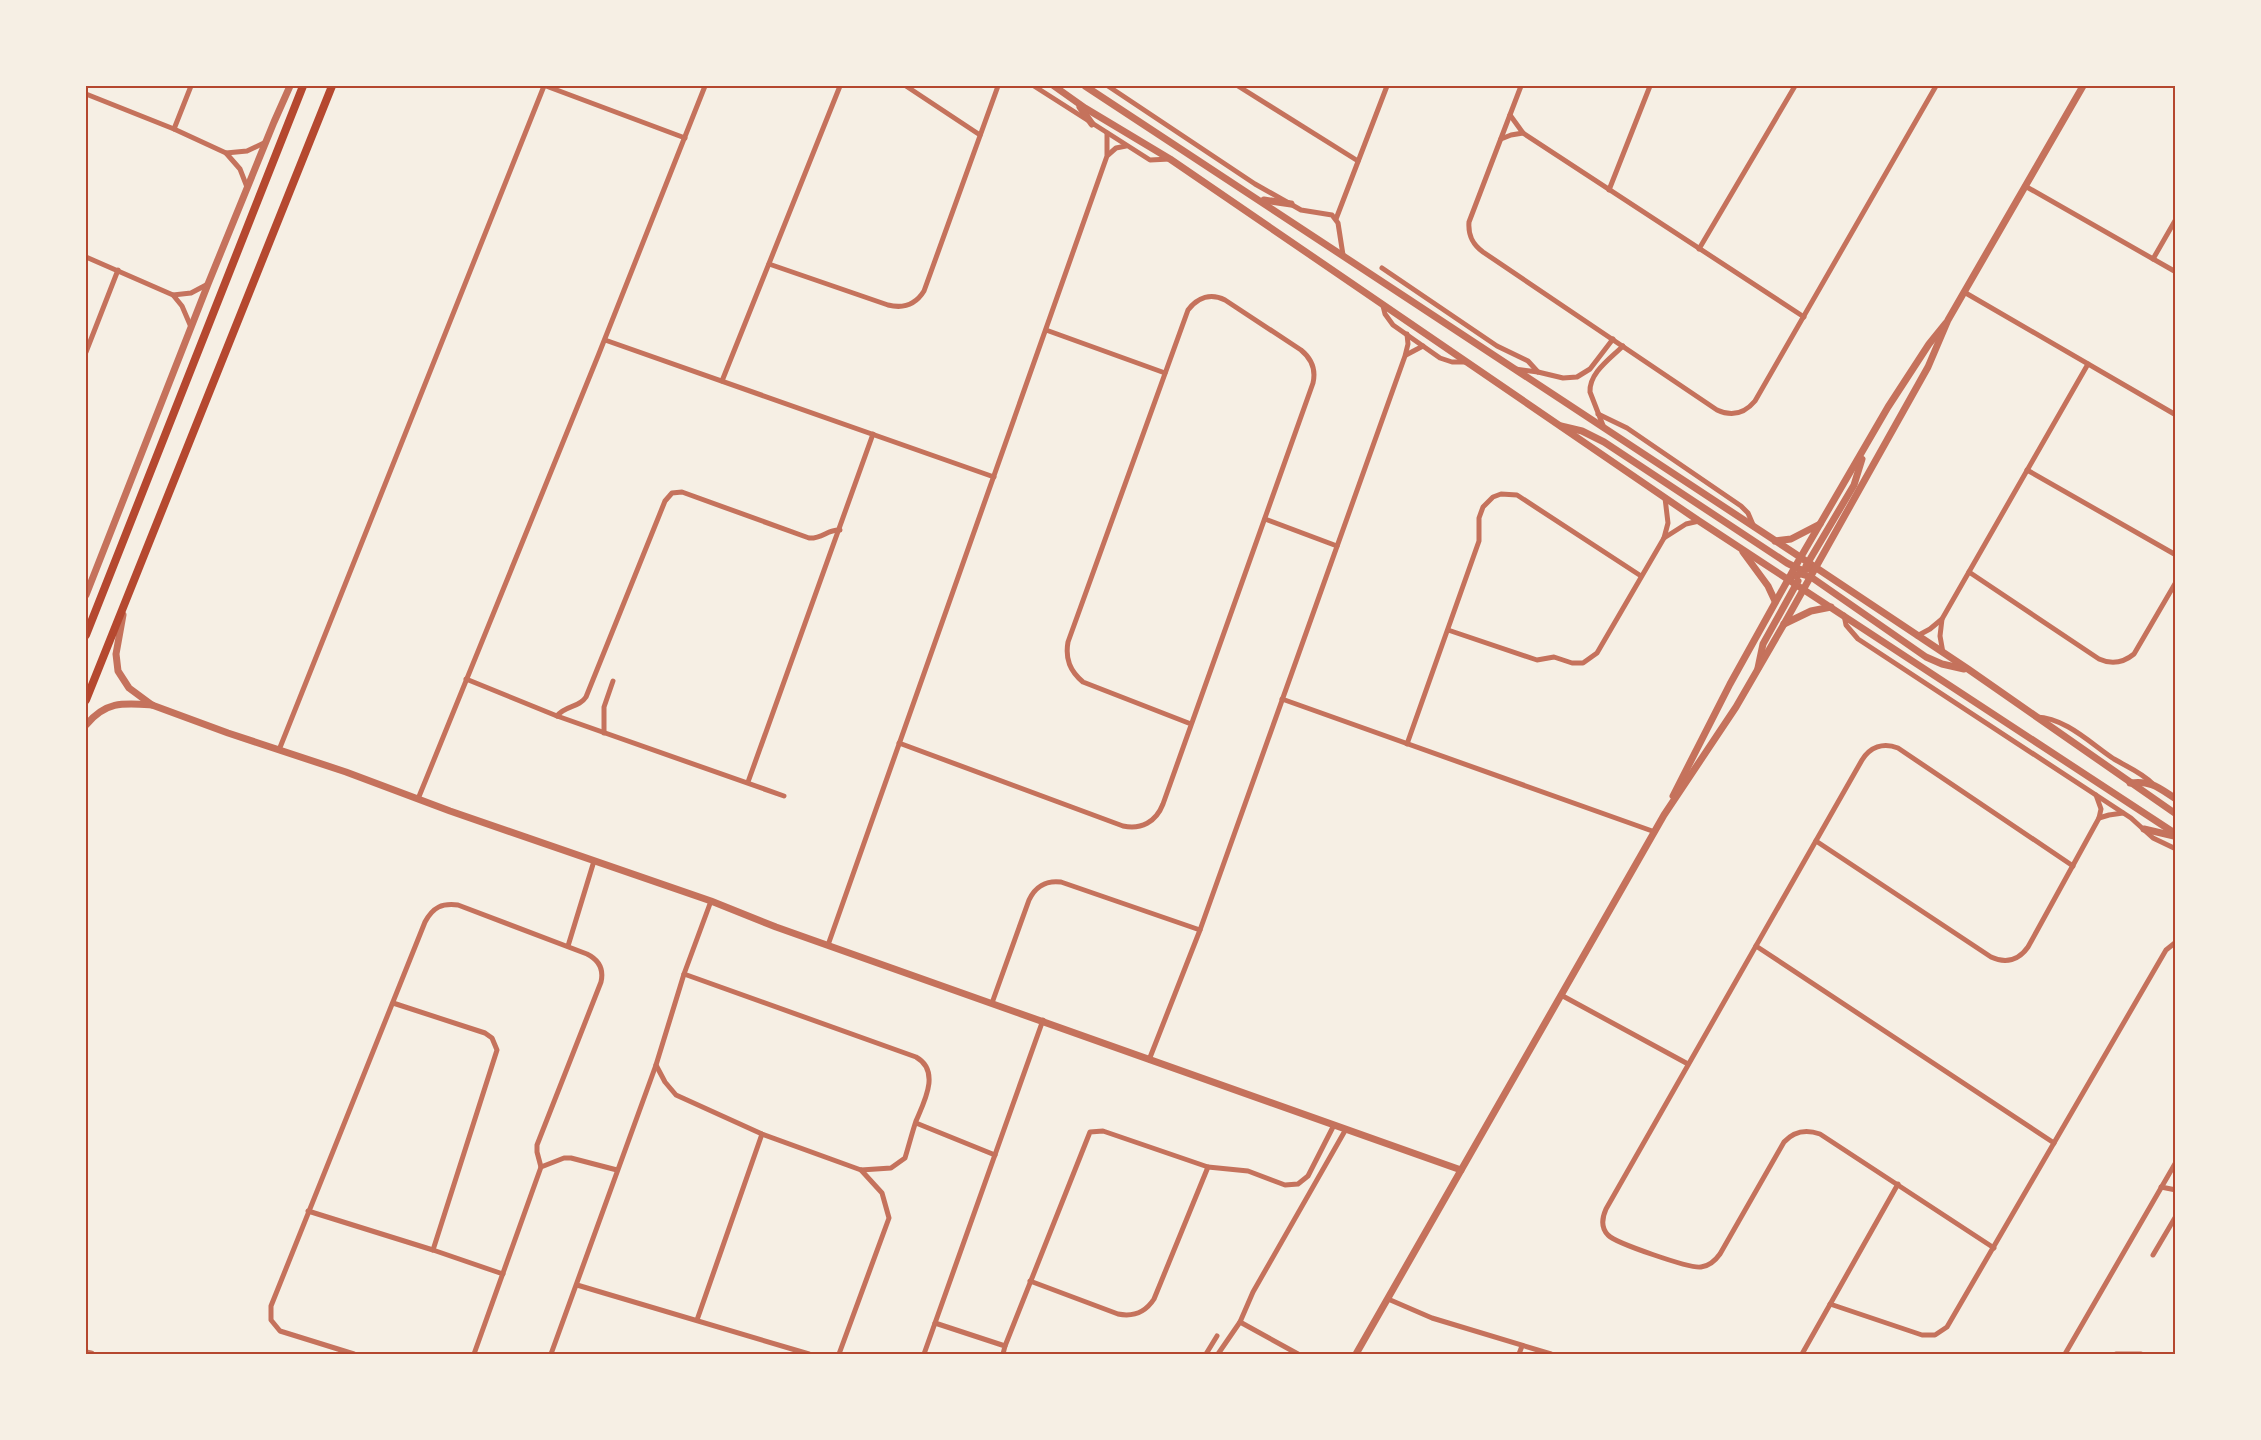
<svg xmlns="http://www.w3.org/2000/svg" width="2261" height="1440" viewBox="0 0 2261 1440" font-family="'Playfair Display',serif">
	<style>
		.lines { fill: none; stroke-linecap: round; stroke-linejoin: round }
		.minor { stroke: #c5725c; stroke-width: 5 }
		.tertiary { stroke: #c5725c; stroke-width: 7 }
		.primary { stroke: #b5482f; stroke-width: 8 }
		.neatline { fill: none; stroke: #b5482f; stroke-width: 2 }
	</style>
	<rect width="100%" height="100%" fill="#f6efe4"/>
	<g class="lines">
		<!-- minor -->
		<g class="minor">
			<path d="M546,86l139,52"/>
			<path d="M906,86l74,49"/>
			<path d="M1034,86l116,74 20,-1"/>
			<path d="M1108,86l147,98 46,26 31,5 6,8 5,32"/>
			<path d="M1238,86l120,75"/>
			<path d="M1521,86l-52,136c-1,13 3,22 14,30l234,158c15,7 28,3 38,-9l181,-315"/>
			<path d="M86,94l88,35 52,24 14,16 7,18"/>
			<path d="M1510,115l13,18 281,184"/>
			<path d="M174,129l17,-43"/>
			<path d="M1501,139l10,-4 12,-2"/>
			<path d="M226,153l21,-2 19,-9"/>
			<path d="M1108,155l8,-7 10,-2"/>
			<path d="M2025,186l151,86"/>
			<path d="M1609,190l41,-104"/>
			<path d="M1336,219l51,-133"/>
			<path d="M1699,249l96,-163"/>
			<path d="M86,257l87,38 9,11 9,21"/>
			<path d="M2153,259l23,-40"/>
			<path d="M769,264l119,41c16,4 28,-1 36,-14l74,-205"/>
			<path d="M1382,268l115,78 31,15 10,11"/>
			<path d="M1964,292l212,123"/>
			<path d="M173,295l18,-2 17,-9"/>
			<path d="M1383,306l2,8 8,11 47,33 12,4h14"/>
			<path d="M1046,330l119,43"/>
			<path d="M605,340l389,137"/>
			<path d="M86,352l32,-82"/>
			<path d="M1406,355l17,-9"/>
			<path d="M1515,369l23,3 25,6 14,-1 13,-8 23,-30"/>
			<path d="M722,381l118,-295"/>
			<path d="M1598,414l29,14 114,78 7,7 6,14"/>
			<path d="M1604,428l-14,-36c-1,-19 20,-33 33,-46"/>
			<path d="M2027,470l149,85"/>
			<path d="M1265,519l72,27"/>
			<path d="M1664,538l22,-14 13,-3"/>
			<path d="M1969,572l130,87c13,6 24,4 35,-5l42,-72"/>
			<path d="M1844,615l2,10 12,14 273,179 22,20 23,11"/>
			<path d="M1942,619l-2,17 3,17"/>
			<path d="M1448,630l89,30 17,-3 18,6h11l14,-10 67,-115 4,-15 -3,-25"/>
			<path d="M1917,636l13,-7 12,-10 146,-255"/>
			<path d="M466,679l91,37 227,80"/>
			<path d="M1282,699l373,133"/>
			<path d="M557,716c8,-11 22,-8 29,-19l79,-196 7,-8 10,-1 127,46c13,1 19,-9 31,-8"/>
			<path d="M2036,717c30,1 54,26 78,42 13,8 27,13 39,25"/>
			<path d="M604,733v-26l9,-26"/>
			<path d="M899,743l224,83c18,4 33,-4 40,-22 50,-140 100,-280 150,-421 3,-13 -1,-24 -12,-33l-76,-50c-14,-7 -27,-3 -37,10l-120,332c-3,17 2,29 15,40l108,42"/>
			<path d="M1407,744l72,-203v-23l4,-11 10,-10 8,-3 16,1 124,81"/>
			<path d="M279,750l265,-664"/>
			<path d="M748,782l125,-348"/>
			<path d="M418,799l180,-443 107,-270"/>
			<path d="M2099,818l10,-3 14,-2"/>
			<path d="M1816,841l175,116c15,7 28,3 37,-10l71,-129 2,-9 -5,-14"/>
			<path d="M828,945l279,-789v-23"/>
			<path d="M568,946l26,-85"/>
			<path d="M1756,946l298,197"/>
			<path d="M1561,995l127,69"/>
			<path d="M393,1003l92,30 7,5 5,12 -64,200"/>
			<path d="M992,1003l37,-103c6,-13 17,-20 32,-18l139,48"/>
			<path d="M1149,1060l51,-130 205,-574 3,-12 -1,-10"/>
			<path d="M656,1065l9,17 11,13 86,39 99,36 30,-2 14,-10c4,-13 7,-25 11,-37 8,-19 25,-50 0,-64l-232,-83"/>
			<path d="M916,1123l79,32"/>
			<path d="M541,1167l23,-9h7l46,12"/>
			<path d="M2161,1187l15,3"/>
			<path d="M308,1211l125,39 70,24"/>
			<path d="M1994,1248l-174,-114c-14,-5 -26,-3 -36,8l-64,112c-5,7 -10,12 -19,13 -10,2 -86,-24 -93,-32 -7,-7 -6,-17 -2,-26l256,-449c8,-13 21,-18 36,-12l175,118"/>
			<path d="M2153,1255l23,-39"/>
			<path d="M1030,1281l88,33c15,3 27,-1 36,-15l54,-132"/>
			<path d="M577,1285l232,69"/>
			<path d="M1388,1299l44,19 119,36"/>
			<path d="M1830,1304l92,31h13l12,-8 219,-377 10,-8"/>
			<path d="M697,1320l65,-186"/>
			<path d="M1240,1322l58,32"/>
			<path d="M935,1323l70,23 -2,8"/>
			<path d="M1005,1346l85,-214 13,-1 105,36 40,4 37,14 13,-1 10,-8 26,-51"/>
			<path d="M354,1354l-74,-23 -9,-11v-14l154,-384c8,-15 17,-19 33,-17l129,49c12,6 17,15 14,28l-64,163v7l4,15 -67,187"/>
			<path d="M551,1354l105,-289 28,-91 27,-73"/>
			<path d="M839,1354l50,-136 -7,-25 -21,-23"/>
			<path d="M924,1354l119,-334"/>
			<path d="M1206,1354l11,-18"/>
			<path d="M1218,1354l22,-32 13,-30 93,-163"/>
			<path d="M1519,1354l3,-8"/>
			<path d="M1802,1354l96,-170"/>
			<path d="M2065,1354l111,-192"/>
			<path d="M2116,1354h25"/>
		</g>
		<!-- tertiary -->
		<g class="tertiary">
			<path d="M1054,86l31,22 85,51 529,362 477,313"/>
			<path d="M1085,86l709,467 174,116 208,145"/>
			<path d="M1080,107l12,17"/>
			<path d="M1264,200l27,4"/>
			<path d="M1561,426l21,5 22,11 183,121 14,7 15,-2"/>
			<path d="M1775,541l16,-2 29,-15"/>
			<path d="M1743,552l25,34 7,15"/>
			<path d="M1806,566l48,-81 8,-26"/>
			<path d="M1791,577l10,-3 10,3 115,80 16,7 22,5"/>
			<path d="M86,595l122,-311 66,-162 16,-36"/>
			<path d="M123,615l-7,39 2,17 11,17 23,17 76,28 118,39 104,39 261,90 65,26 685,243"/>
			<path d="M1784,624l27,-13 20,-4"/>
			<path d="M1758,668l5,-24 35,-63"/>
			<path d="M86,725c20,-24 37,-22 66,-20"/>
			<path d="M2130,783c21,-3 29,5 46,16"/>
			<path d="M1673,796l57,-112 65,-117 93,-160 41,-63 17,-21"/>
			<path d="M2144,829l30,7"/>
			<path d="M86,1353l5,1"/>
			<path d="M1356,1354l308,-539 72,-108 48,-83 144,-257 20,-47 135,-234"/>
		</g>
		<!-- primary -->
		<g class="primary">
			<path d="M86,635l217,-549"/>
			<path d="M86,700l246,-614"/>
		</g>
	</g>
	<!-- border -->
	<rect width="2261" height="1440" fill="none" stroke="#f6efe4" stroke-width="174"/>
	<rect x="87" y="87" width="2087" height="1266" class="neatline"/>
</svg>
